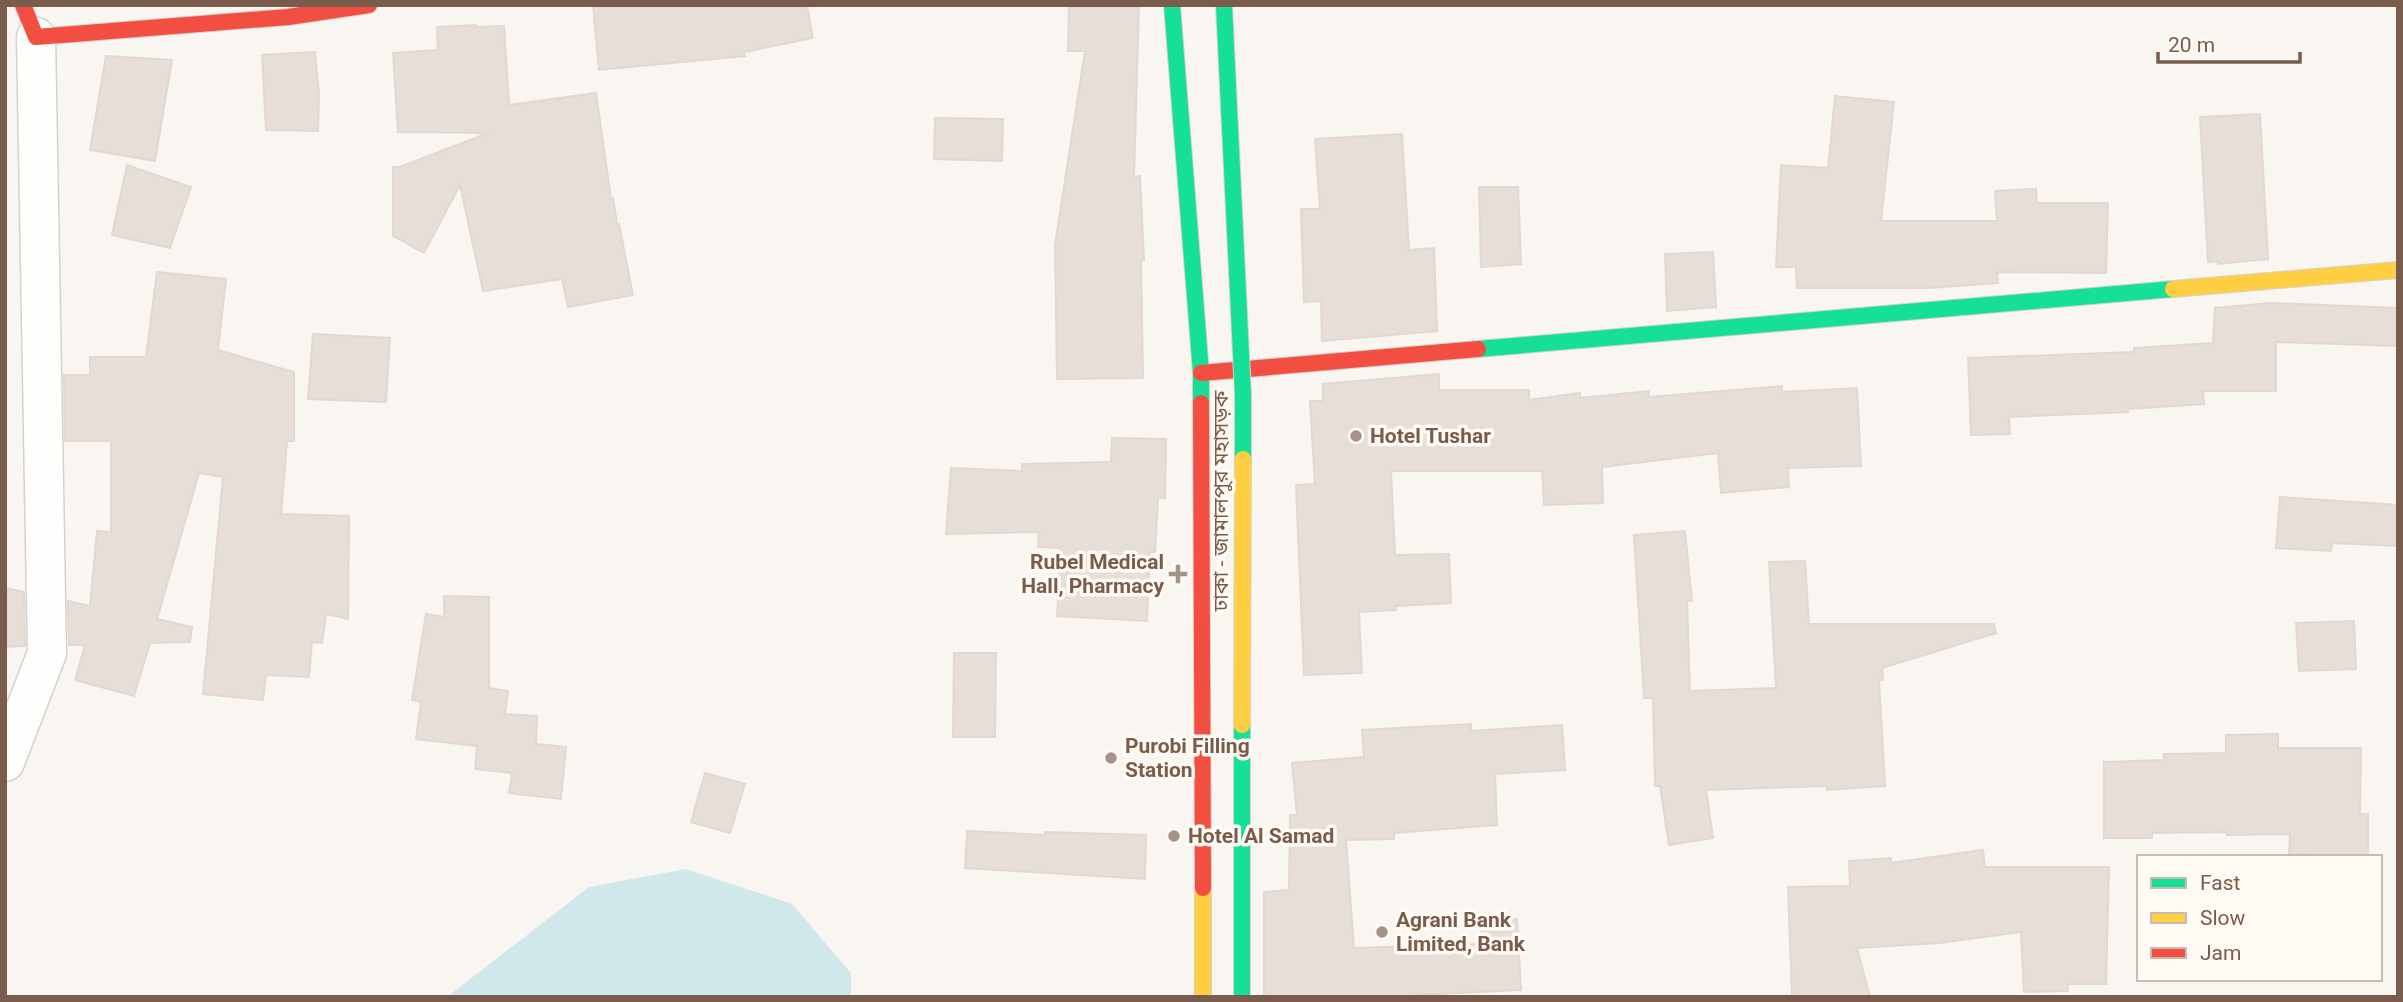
<svg xmlns="http://www.w3.org/2000/svg" width="2403" height="1002" viewBox="0 0 2403 1002" font-family="Roboto,'Noto Sans Bengali',sans-serif">
	<style>
		.water { fill: #d0e8ea }
		.building { fill: #e6ded7; stroke: #e2d8d2; stroke-width: 2 }
		.lines { fill: none; stroke-linecap: round; stroke-linejoin: round }
		.street-casing { stroke: #d7d1cb; stroke-width: 41 }
		.fast-casing { stroke: #d9d2cb; stroke-width: 18 }
		.slow-casing { stroke: #d9d2cb; stroke-width: 18 }
		.jam-casing { stroke: #d9d2cb; stroke-width: 18 }
		.street { stroke: #fefefd; stroke-width: 38 }
		.fast { stroke: #16e098; stroke-width: 16 }
		.slow { stroke: #ffcf43; stroke-width: 16 }
		.jam { stroke: #f24e42; stroke-width: 16 }
		.fast-bridge-casing { stroke: #dad1cc; stroke-width: 18; stroke-linecap: butt }
		.slow-bridge-casing { stroke: #dad1cc; stroke-width: 18; stroke-linecap: butt }
		.fast-bridge { stroke: #16e098; stroke-width: 16 }
		.slow-bridge { stroke: #ffcf43; stroke-width: 16 }
		.poi-dot { fill: #a69286; stroke: #fffaf3; stroke-width: 2.5 }
		.labels { text-anchor: middle; dominant-baseline: central; stroke-width: 7; stroke-linejoin: round; paint-order: stroke }
		.poi-label { font-size: 21px; font-weight: bold; fill: #7a5c4d; stroke: #fffaf3; text-anchor: start }
		.street-label { font-size: 21px; fill: #7a5c4d; stroke: #fffaf3 }
	</style>
	<rect width="100%" height="100%" fill="#f9f5f0"/>
	<!-- water -->
	<path class="water" d="M686,869l106,35 59,69v24h-404l142,-110z"/>
	<!-- building -->
	<g class="building">
		<path d="M593,5h214l6,33 -69,14 1,4 -146,14z"/>
		<path d="M1069,5h70l-5,172 6,-1 4,84h-3l2,118 -86,1 -2,-134 30,-194h-17z"/>
		<path d="M476,25v2l28,-1 5,79 87,-12 15,106 2,-1 4,26h2l14,71 -65,12 -6,-28 -79,12 -23,-106 -36,68 -31,-17v-69h7l88,-34 -90,-1 -5,-79 45,-3 -1,-23z"/>
		<path d="M315,52l4,42 -1,37 -52,-1 -4,-75z"/>
		<path d="M106,56l66,4 -17,101 -65,-11z"/>
		<path d="M1835,96l59,6 -13,119h116l-2,-30 41,-2 1,14h71l-2,70 -109,-1 1,11 -69,5h-132l-1,-21h-20l5,-102 47,3z"/>
		<path d="M2260,114l8,145 -50,5v-3l-10,1 -8,-145z"/>
		<path d="M935,118l68,1 -1,42 -68,-2z"/>
		<path d="M1402,134l7,116 25,-2 3,83 -115,10 -1,-40 -17,1 -3,-93h19l-5,-70z"/>
		<path d="M127,165l64,22 -21,61 -58,-13z"/>
		<path d="M1479,187h39l3,77 -40,3z"/>
		<path d="M1713,252l3,55 -49,4 -2,-57z"/>
		<path d="M157,272l69,7 -8,71 76,22v69h-7l-6,73 68,2 -1,103 -22,-5 -4,29 -10,-1 -3,35 -43,-2 -3,25 -60,-6 20,-217 -24,-4 -42,146 35,8 -2,15 -40,1 -16,53 -59,-16 10,-35h-16l-1,-44 22,5 7,-75 14,1v-91h-46l-1,-66h26v-18h56z"/>
		<path d="M2271,303l127,5v38l-122,-4v49h-73l1,13 -76,5v3l-119,5 1,17 -39,1 -3,-77 166,-6v-4l79,-5 2,-35z"/>
		<path d="M313,334l77,4 -4,64 -78,-3z"/>
		<path d="M1439,374v16h90v10l51,-7v5l69,-7v6l133,-11v6l75,-4 4,78 -73,2 1,19 -68,6 -3,-40 -116,14 1,36 -59,2 -2,-34h-151l4,84 54,-1 2,49 -55,3v4l-37,2 3,61 -58,2 -8,-190 19,-1 -5,-83h13v-17z"/>
		<path d="M1112,438l54,1 -1,59h-7l-3,54h-5l-3,69 -90,-5 4,-68 -23,-1 1,-15 -93,2 5,-66 71,3v-7l89,-2z"/>
		<path d="M2280,497l118,8v41l-66,-3 -1,8 -55,-3z"/>
		<path d="M1685,531l7,70h-5l3,90 86,-3 -7,-126 36,-1 4,63h185l2,9 -114,35 1,12h-4l6,106 -58,4v-4l-121,4 7,48 -44,7 -9,-59h-5l-2,-88h-9l-10,-163z"/>
		<path d="M5,588l19,4 1,54 -20,1z"/>
		<path d="M444,596l45,1v91l19,3 -3,23 32,2 -1,28 30,3 -5,52 -52,-6 3,-20 -37,-4 2,-23 -61,-7 5,-37 -9,-2 14,-86 18,3z"/>
		<path d="M2354,621l2,48 -57,2 -3,-48z"/>
		<path d="M954,653h42l-1,84h-42z"/>
		<path d="M1471,724v7l91,-6 3,45 -70,4 2,51 -103,8v6l-48,1 8,108 128,-4 -2,-25h37l4,71 -107,5v2h-150v-105l25,-2 1,-75h7l-5,-52 72,-6 -2,-27z"/>
		<path d="M2278,734v14h83l-1,66h8v41l-79,-1 1,-20 -63,1v-3l-75,1v5h-48v-76l60,-2v-6l62,-1v-18z"/>
		<path d="M705,773l40,11 -15,49 -39,-11z"/>
		<path d="M967,831l78,4v-3l101,3 -1,44 -180,-11z"/>
		<path d="M1983,850l2,17h124l-3,117h-38v7l-44,1 -3,-60 -82,11 -82,5 13,49h-78l-4,-110 62,-1 -1,-25 42,-3v5z"/>
	</g>
	<g class="lines">
		<!-- street casing -->
		<g class="street-casing">
			<path id="street" d="M5,762l42,-109 -11,-616"/>
		</g>
		<!-- fast casing -->
		<g class="fast-casing">
			<g id="fast">
				<path d="M1172,5l29,368v30"/>
				<path d="M1478,349l695,-60"/>
			</g>
		</g>
		<!-- slow casing -->
		<g class="slow-casing">
			<g id="slow">
				<path d="M2173,289l225,-19"/>
				<path d="M1203,888v109"/>
			</g>
		</g>
		<!-- jam casing -->
		<g class="jam-casing">
			<g id="jam">
				<path d="M23,5l13,32 252,-20 81,-12"/>
				<path d="M1201,373l277,-24"/>
				<path d="M1201,403l2,485"/>
			</g>
		</g>
		<!-- street -->
		<use href="#street" class="street"/>
		<!-- fast -->
		<use href="#fast" class="fast"/>
		<!-- slow -->
		<use href="#slow" class="slow"/>
		<!-- jam -->
		<use href="#jam" class="jam"/>
		<!-- fast-bridge casing -->
		<g class="fast-bridge-casing">
			<g id="fast-bridge">
				<path d="M1224,5l19,390v64"/>
				<path d="M1242,997v-272"/>
			</g>
		</g>
		<!-- slow-bridge casing -->
		<g class="slow-bridge-casing">
			<path id="slow-bridge" d="M1242,725l1,-266"/>
		</g>
		<!-- fast-bridge -->
		<use href="#fast-bridge" class="fast-bridge"/>
		<!-- slow-bridge -->
		<use href="#slow-bridge" class="slow-bridge"/>
	</g>
	<!-- markers -->
	<g class="poi-dot">
		<circle cx="1356" cy="436" r="7"/>
		<path d="M1174.5 563.5h7v7h7v7h-7v7h-7v-7h-7v-7h7z"/>
		<circle cx="1111" cy="758" r="7"/>
		<circle cx="1174" cy="836" r="7"/>
		<circle cx="1382" cy="932" r="7"/>
	</g>
	<g class="labels">
		<!-- poi labels -->
		<g class="poi-label">
			<text x="1370" y="436">Hotel Tushar</text>
			<text x="1164" y="562" text-anchor="end">Rubel Medical<tspan x="1164" dy="24">Hall, Pharmacy</tspan></text>
			<text x="1125" y="746">Purobi Filling<tspan x="1125" dy="24">Station</tspan></text>
			<text x="1188" y="836">Hotel Al Samad</text>
			<text x="1396" y="920">Agrani Bank<tspan x="1396" dy="24">Limited, Bank</tspan></text>
		</g>
		<!-- street labels -->
		<g class="street-label">
			<text transform="translate(1221 501) rotate(-90)">ঢাকা - জামালপুর মহাসড়ক</text>
		</g>
	</g>
	<!-- border -->
	<rect width="2403" height="1002" fill="none" stroke="#7a5c4d" stroke-width="14"/>
	<!-- legend -->
	<rect x="2137" y="855" width="245" height="126" fill="#fffaf3" stroke="#cabbb1" stroke-width="2"/>
	<rect x="2151" y="878" width="35" height="10" fill="#16e098" stroke="#cabbb1" stroke-width="2"/>
	<text x="2200" y="890" font-size="21" fill="#7a5c4d">Fast</text>
	<rect x="2151" y="913" width="35" height="10" fill="#ffcf43" stroke="#cabbb1" stroke-width="2"/>
	<text x="2200" y="925" font-size="21" fill="#7a5c4d">Slow</text>
	<rect x="2151" y="948" width="35" height="10" fill="#f24e42" stroke="#cabbb1" stroke-width="2"/>
	<text x="2200" y="960" font-size="21" fill="#7a5c4d">Jam</text>
	<!-- scale -->
	<path d="M2158 52v10h142v-10" fill="none" stroke="#7a5c4d" stroke-width="3.5"/>
	<text x="2168" y="52" font-size="21" fill="#7a5c4d" stroke="#fffaf3" stroke-width="5" paint-order="stroke">20 m</text>
</svg>
